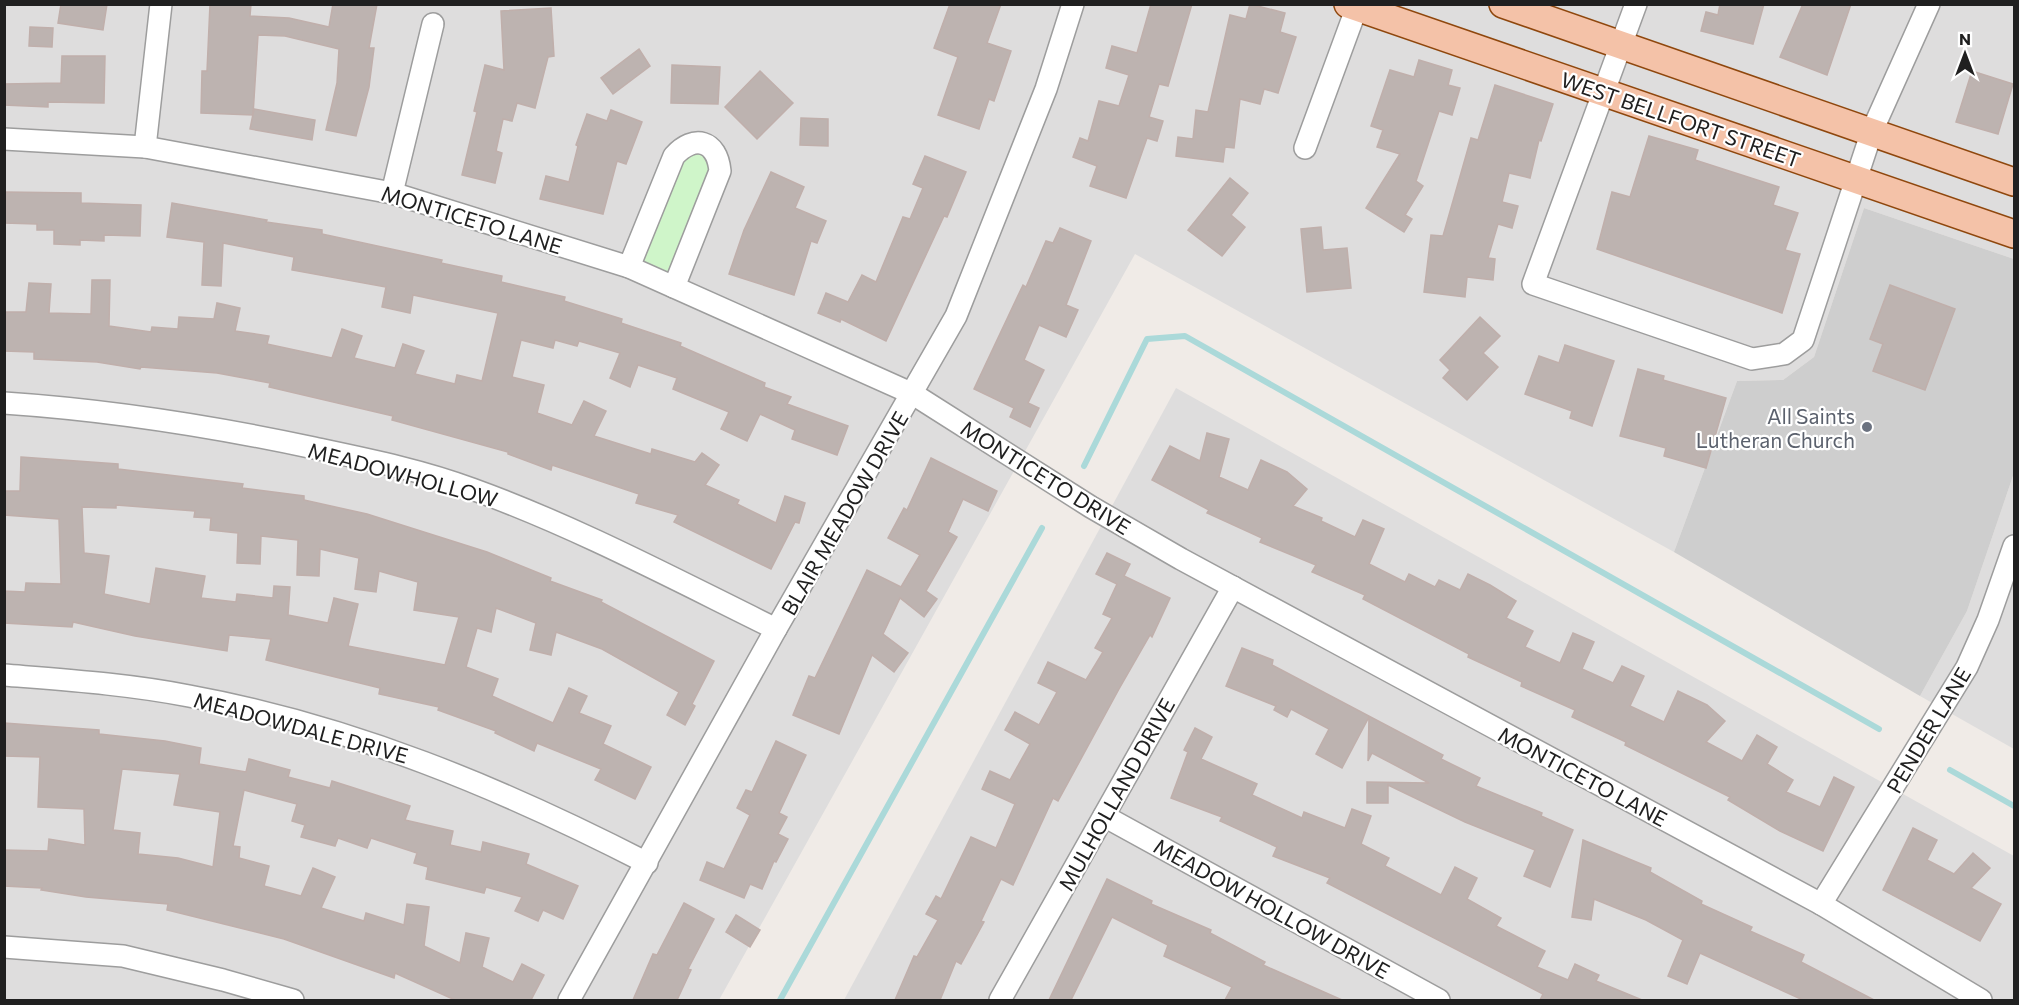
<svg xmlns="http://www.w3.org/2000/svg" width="2019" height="1005" viewBox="0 0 2019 1005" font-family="Commissioner,sans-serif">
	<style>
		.residential { fill: #dedddd }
		.religious { fill: #cecece }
		.park { fill: #cff5c9 }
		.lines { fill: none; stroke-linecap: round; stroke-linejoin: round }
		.stream { stroke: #abd9d9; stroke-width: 6 }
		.building { fill: #bdb3b0; stroke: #c0afab; stroke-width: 1.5; fill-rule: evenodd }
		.minor-casing { stroke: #9d9d9d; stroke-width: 24 }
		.major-casing { stroke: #8f470d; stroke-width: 30 }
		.minor { stroke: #fff; stroke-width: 21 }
		.major { stroke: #f4c2a8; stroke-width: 27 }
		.worship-dot { fill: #6b7280; stroke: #fff; stroke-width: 2 }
		.labels { text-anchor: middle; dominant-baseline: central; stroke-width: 4.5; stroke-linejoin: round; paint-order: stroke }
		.street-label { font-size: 21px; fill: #202020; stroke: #fff }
		.worship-label { font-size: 21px; fill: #5b616d; stroke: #fff; text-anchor: end }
	</style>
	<rect width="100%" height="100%" fill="#f0ebe7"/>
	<!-- residential -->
	<g class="residential">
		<path d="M5,5h2009v254l-150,-51 -50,149 -31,23 -46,1 -63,171 -539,-298 -416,746h-714z"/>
		<path d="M1176,388l838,468v144h-1170z"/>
		<path d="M2014,473v276l-94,-53 47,-85z"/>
	</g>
	<!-- religious -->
	<path class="religious" d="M1864,208l150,51v214l-47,138 -47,85 -246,-144 63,-171 46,-1 31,-23z"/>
	<!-- park -->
	<path class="park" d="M696,145l22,16 -45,124 -41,-19 44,-110z"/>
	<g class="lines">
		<!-- stream -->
		<g class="stream">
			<path d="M1084,466l63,-127 38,-3 694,393"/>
			<path d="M1950,770l64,36"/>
			<path d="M780,1000l262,-472"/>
		</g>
	</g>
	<!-- building -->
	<g class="building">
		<path d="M61,4h46l-4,26 -45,-7z"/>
		<path d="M210,4h41l-1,12 39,2 40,9 4,-23h44l-8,44h5l-5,39 -13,49 -30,-6 11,-47 2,-34 -54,-13 -27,-1 -5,80 -52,-2 1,-42h5z"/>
		<path d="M950,4h51l-14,39 24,8 -17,50 -5,-2 -10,30 -41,-14 20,-58 -24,-9z"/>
		<path d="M1151,4h41l-24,82 -9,-2 -10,33 14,4 -6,20 -10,-3 -21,60 -36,-12 7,-20 -24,-9 7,-19 8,3 11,-40 20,5 10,-31 -23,-7 6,-22 25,7z"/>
		<path d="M1250,4l35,9 -5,19 16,5 -18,56 -14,-4 -4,15 -20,-5 -6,49 -9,-1 -2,15 -47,-6 2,-19 15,2 3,-29 12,2 22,-97 16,4z"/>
		<path d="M1720,4h44l-11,40 -52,-13 5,-19 12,3z"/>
		<path d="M1803,4h48l-24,71 -47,-18z"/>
		<path d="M551,8l3,48 -6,1 -13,51 -18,-5 -5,18 -9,-2 -7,32 6,2 -7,30 -33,-8 15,-63 -3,-1 11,-46 19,5 -3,-59z"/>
		<path d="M30,27l23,1 -1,19 -23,-1z"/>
		<path d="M639,49l11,17 -37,28 -12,-16z"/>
		<path d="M62,56h43l-1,47 -56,-1v5l-44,-2v-21l57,-1z"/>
		<path d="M1419,60l33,10 -4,15 12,3 -8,27 -13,-4 -23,70 7,5 -18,29 7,4 -8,13 -38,-24 34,-54 -23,-7 6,-17 -12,-4 19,-56 24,7z"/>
		<path d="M672,65l48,2 -2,37 -47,-1z"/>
		<path d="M760,71l33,32 -36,36 -32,-32z"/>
		<path d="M1972,71l41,13 -15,50 -42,-12z"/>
		<path d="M1495,85l58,19 -12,37 -2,-1 -9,38 -21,-5 -7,29 16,4 -6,22 -14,-4 -10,34 7,1 -2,21 -26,-3 -2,20 -41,-5 7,-57 12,1 28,-98 7,2z"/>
		<path d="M254,109l61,11 -3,20 -62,-11z"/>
		<path d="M611,110l31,12 -16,42 -9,-3 -14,53 -63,-15 6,-23 23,6 9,-36 -2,-1 11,-31 20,7z"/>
		<path d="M801,118l27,1v27l-28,-1z"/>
		<path d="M1649,136l49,14 -3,10 84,27 -6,18 25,8 -13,37 15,4 -18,59 -185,-64 15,-57 18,5z"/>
		<path d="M925,156l41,16 -19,45 -3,-1 -58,125 -45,-22 -1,3 -22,-9 8,-20 22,9 14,-27 14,7 27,-65 7,2 13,-31 -10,-4z"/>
		<path d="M771,172l33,15 -9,21 31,13 -9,22 -6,-2 -17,54 -65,-21 15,-44z"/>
		<path d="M1230,178l18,15 -17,22 14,12 -23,29 -34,-26z"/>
		<path d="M4,192l77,1v10l60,2 -1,31 -36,-1v6l-24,-1v5l-26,-1v-14h-17v-6l-33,-1z"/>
		<path d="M172,203l95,17 -1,2 56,8v4l120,26 -1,3 61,13 -1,6 64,15 -1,4 58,18 -1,4 60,20 -1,3 85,37 -1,4 27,10 -4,7 61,22 -11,29 -45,-16 3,-9 -35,-16 -13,27 -26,-12 8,-17 -56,-23 4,-11 -39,-13 -8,22 -20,-9 10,-25 -41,-12 -2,5 -22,-6 -2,8 -32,-8 -9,37 32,8 -7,28 35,12 12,-24 22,10 -12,25 57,18 1,-5 43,13 7,-9 17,12 -14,20 34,15 -2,4 39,19 9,-27 20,7 -6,20 -4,-1 -24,47 -97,-47 4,-7 -42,-12 3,-9 -87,-29 -1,5 -43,-16v-2l-116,-32 1,-4 -124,-29 1,-4 -53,-10 -76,-6 -1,2 -43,-7 -63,-3v-7l-30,-1v-39h22l3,-29 22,1 -2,29 42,1 1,-34h18l-1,46 42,6 1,-5 26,2 1,-12 35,2 3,-16 23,5 -5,23 34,5 -2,8 65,14 10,-29 20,7 -8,22 41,10 8,-24 21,7 -9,23 40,10 2,-9 25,6 16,-68 -85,-18 -3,18 -28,-6 4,-20 -94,-17 2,-13 -71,-14 -2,43 -19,-1 2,-43 -37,-5z"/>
		<path d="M1321,227l2,23 24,-2 4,40 -44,4 -6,-63z"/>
		<path d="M1060,228l31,13 -25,64 12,5 -12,27 -27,-12 -15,35 20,10 -16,33 11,5 -9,19 -20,-10 4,-9 -40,-19 49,-104 3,2 20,-46 7,2z"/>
		<path d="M1890,285l65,24 -30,81 -52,-19 10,-27 -13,-5z"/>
		<path d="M1480,317l20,19 -17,17 15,14 -31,33 -24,-22 7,-8 -10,-10z"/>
		<path d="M1565,345l49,16 -22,65 -22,-8 2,-7 -47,-17 14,-38 20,7z"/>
		<path d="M1638,369l26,7 -1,4 63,18 -20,70 -42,-12 2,-8 -46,-12z"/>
		<path d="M1207,433l22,6 -10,38 29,13 13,-30 26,12 20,17 -14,17 29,12 -1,3 34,16 8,-17 21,9 -15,35 36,18 4,-8 26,13 4,-7 21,10 8,-16 22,11 26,16 -10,17 27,13 -8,16 35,16 13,-30 21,9 -12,27 31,14 9,-17 22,10 -14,30 34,16 14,-31 29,14 18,16 -19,21 36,19 15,-26 20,12 -10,17 26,16 -7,12 34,15 14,-30 20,10 -31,64 -43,-20 -52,-31 2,-3 -105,-52 1,-3 -54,-25 3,-7 -54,-24 1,-4 -54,-25 1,-3 -106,-55 2,-4 -53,-23 4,-7 -56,-23 2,-4 -55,-25 2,-3 -57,-30 18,-34 30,15z"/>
		<path d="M21,457l97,7v5l125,15 -1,4 62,8v4l63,14 120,38 64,26 -1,3 52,19 -1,2 113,59 -22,43 3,2 -10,19 -18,-10 12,-23 -77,-43 -46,-17 -5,23 -21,-5 6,-27 -40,-15 -5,24 -14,-4 -11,39 32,12 -6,17 61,27 16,-35 18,8 -8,17 32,13 -8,18 48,23 -16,32 -40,-19 6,-11 -64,-26 -3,8 -39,-18 1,-2 -58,-21 1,-3 -60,-13 1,-6 -114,-28 5,-21 -42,-4 -2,16 -92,-15 -62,-14 -1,5 -68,-4v-32l21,1 1,-9 35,1 -2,-65 -55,-4v-24h16zM116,505l79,6 -1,6 17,1 -1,12 28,3 -1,30 23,1 1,-28 37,4 -1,35 22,1 1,-27 39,9 -4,31 21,3 3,-21 39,11 -4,28 45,7 -14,48 -97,-19 10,-42 -24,-6 -6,25 -40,-8 2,-28 -16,-1 -1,12 -36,-4 -1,8 -35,-4 4,-22 -49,-8 -6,36 -46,-10 5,-38 -25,-3 -2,-46 34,1z"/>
		<path d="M931,458l66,33 -9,20 -25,-12 -15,33 9,5 -31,54 11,8 -13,18 -24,-19 -17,36 25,19 -14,19 -22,-17 -33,79 -46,-19 16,-39 6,2 52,-108 34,17 19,-32 -32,-17 16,-30 3,2z"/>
		<path d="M1107,553l23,11 -6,12 46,22 -18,39 -2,-2 -31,54 -61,112 -5,-3 -40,87 -12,-6 -20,42 3,1 -23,42 -5,-3 -16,39h-45l19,-44 3,1 21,-37 -12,-6 10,-18 5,3 30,-62 25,11 19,-44 -33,-15 8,-18 20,9 20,-36 -25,-14 10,-18 24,13 18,-33 -19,-9 10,-21 38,18 17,-28 -8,-4 17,-30 -9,-4 14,-30 -21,-10z"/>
		<path d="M1242,648l31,12 -1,5 171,90 -2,4 39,19 -4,8 66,27 -1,3 32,14 -23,57 -26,-11 11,-26 -70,-28 -77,-37v18h-21v-21l62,1 -57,-30 -4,8 1,-44 -27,51 -26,-14 13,-25 -38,-20 -4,8 -13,-7 2,-4 -50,-20z"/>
		<path d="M4,723l95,7v4l66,7 36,7 -2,16 47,8 3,-13 41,11 -2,7 42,11 2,-7 19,6 59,19 -5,14 48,11 -3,14 31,7 2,-10 46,12 -3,10 52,22 -15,33 -20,-9 -5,11 -23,-10 7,-14 -36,-10 -2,6 -58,-14 2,-12 -14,-4 3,-10 -46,-15 -4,10 -29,-10 -3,8 -34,-9 4,-12 -13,-4 5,-17 -53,-14 -11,56 7,1 -1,11 30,8 -5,20 37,10 12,-28 22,9 -14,31 43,13 2,-8 38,12 3,-21 22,3 -5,39 36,17 6,-30 23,5 -7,29 31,15 9,-18 22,11 -13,25h-76l-60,-27 -1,5 -110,-39 -117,-29 1,-6 -82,-7 -45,-7 1,-2 -38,-2v-36l44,1 1,-12 36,6 -1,-36 -46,-2 2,-50 -36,-1zM122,769l58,5 -6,31 46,7 -7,55 -35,-9 -40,-4 2,-21 -27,-3z"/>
		<path d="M1195,728l17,9 -11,22 56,25 -5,11 50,23 2,-6 41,16 7,-19 19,7 -10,28 28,14 -4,8 56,29 14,-28 22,11 -10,21 34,19 -5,8 49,25 -8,16 31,13 7,-16 24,11 -3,6 46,19h-102l3,-6 -216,-111 3,-5 -57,-22 4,-9 -57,-26 2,-4 -51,-19 17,-46 -4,-2z"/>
		<path d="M776,741l30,14 -27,58 8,4 -9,17 10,5 -12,23 -2,-1 -12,28 -12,-5 -6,14 -44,-18 7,-18 17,7 26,-54 -13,-7 9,-18 6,2z"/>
		<path d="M1913,828l24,12 -10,20 27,14 19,-21 17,15 -19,20 30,16 -21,37 -97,-51z"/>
		<path d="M1583,840l68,28 -1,4 52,29 -1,3 51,23 -2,4 54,24 -3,7 73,38h-71l-103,-47 -13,31 -19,-8 15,-36 -37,-20 -52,-21 -3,21 -19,-3z"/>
		<path d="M1107,879l45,22 -1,3 60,26 -1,3 55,29 -2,3 79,35h-117l7,-13 -68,-31 4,-11 -56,-28 -41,83h-22z"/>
		<path d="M684,903l30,16 -26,50 3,1 -14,30h-44l20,-46 4,1z"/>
		<path d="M736,915l24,15 -10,17 -24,-15z"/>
	</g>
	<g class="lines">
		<!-- minor casing -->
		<g class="minor-casing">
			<g id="minor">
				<path d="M1636,4l-103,280 219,75 32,-5 19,-14 69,-209 57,-127"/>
				<path d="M4,139l141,8 247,46 237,74 284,127 178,113 90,52 640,345 160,96"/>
				<path d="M145,147l16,-143"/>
				<path d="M1305,148l53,-144"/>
				<path d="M392,193l41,-169"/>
				<path d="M629,267l45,-111c20,-22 43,-16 46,15l-46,116"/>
				<path d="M4,403c105,7 207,23 310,45 52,11 107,22 158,41 105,38 204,91 304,140"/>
				<path d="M4,675c62,5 124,9 185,21 163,30 312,92 458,167"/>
				<path d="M1104,816l335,184"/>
				<path d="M1821,904l146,-237 21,-47 26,-74"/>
				<path d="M4,947l119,9 100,24 70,20"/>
				<path d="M569,1000l207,-371 180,-313 90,-227 27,-85"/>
				<path d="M1000,1000l233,-413"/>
			</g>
		</g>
		<!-- major casing -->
		<g class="major-casing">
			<g id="major">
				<path d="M1348,4l666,230"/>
				<path d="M1503,4l511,178"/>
			</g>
		</g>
		<!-- minor -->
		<use href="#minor" class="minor"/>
		<!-- major -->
		<use href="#major" class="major"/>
	</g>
	<!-- markers -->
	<circle class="worship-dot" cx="1867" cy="427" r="6"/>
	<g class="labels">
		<!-- street labels -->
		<g class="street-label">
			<text transform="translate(1681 119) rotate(19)">WEST BELLFORT STREET</text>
			<text transform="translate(472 219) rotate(17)">MONTICETO LANE</text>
			<text transform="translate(403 474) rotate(15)">MEADOWHOLLOW</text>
			<text transform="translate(1046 477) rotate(32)">MONTICETO DRIVE</text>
			<text transform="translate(844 513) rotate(-60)">BLAIR MEADOW DRIVE</text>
			<text transform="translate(301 727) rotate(15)">MEADOWDALE DRIVE</text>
			<text transform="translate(1928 730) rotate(-59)">PENDER LANE</text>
			<text transform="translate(1583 776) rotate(28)">MONTICETO LANE</text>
			<text transform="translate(1116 794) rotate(-61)">MULHOLLAND DRIVE</text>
			<text transform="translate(1272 908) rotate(29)">MEADOW HOLLOW DRIVE</text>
		</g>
		<!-- worship labels -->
		<g class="worship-label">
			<text x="1855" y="415">All Saints<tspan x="1855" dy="24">Lutheran Church</tspan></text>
		</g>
	</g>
	<!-- border -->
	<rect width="2019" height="1005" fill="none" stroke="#202020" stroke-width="12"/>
	<!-- north arrow -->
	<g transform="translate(1965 54)" stroke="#ffffff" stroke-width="4.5" paint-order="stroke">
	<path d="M0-4.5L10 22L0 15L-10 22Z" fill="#202020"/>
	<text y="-9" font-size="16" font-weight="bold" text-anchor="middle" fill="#202020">N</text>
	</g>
</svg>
